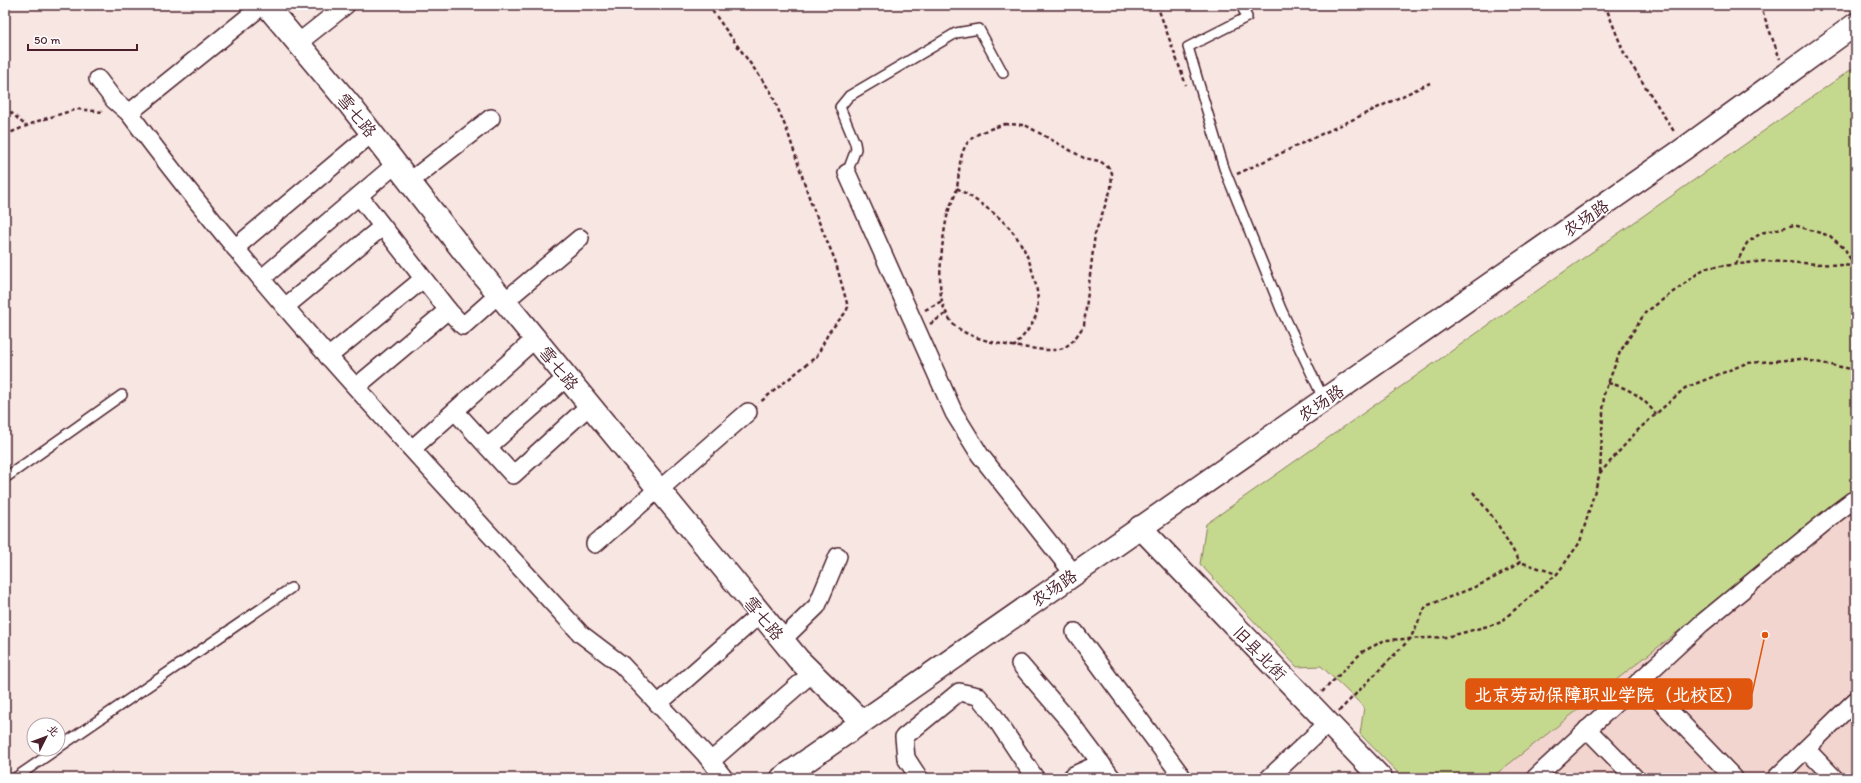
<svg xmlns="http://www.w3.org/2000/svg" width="1861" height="783" viewBox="0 0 1861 783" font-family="Itim,'LXGW WenKai TC',sans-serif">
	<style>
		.built { fill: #f2d5ce }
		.green { fill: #c5d98e; stroke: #887c5c }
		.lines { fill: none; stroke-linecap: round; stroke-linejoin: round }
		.lane-casing { stroke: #4a1f2b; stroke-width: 12 }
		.street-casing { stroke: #4a1f2b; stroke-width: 20 }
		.secondary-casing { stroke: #4a1f2b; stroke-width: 25 }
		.path { stroke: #4a1f2b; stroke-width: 2.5; stroke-dasharray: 4 3; stroke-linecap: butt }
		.lane { stroke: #fff; stroke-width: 9 }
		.street { stroke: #fff; stroke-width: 17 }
		.secondary { stroke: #fff; stroke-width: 22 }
		.labels { text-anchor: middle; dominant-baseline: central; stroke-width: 3.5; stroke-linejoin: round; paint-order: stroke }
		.street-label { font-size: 17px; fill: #4a1f2b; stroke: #fff }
		.leader { fill: none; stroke: #e0560e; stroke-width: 1.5 }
		.callout-dot { fill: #e0560e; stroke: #fff; stroke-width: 1.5 }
		.callout { fill: #e0560e; stroke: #e0560e; stroke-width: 1.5 }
		.callout-label { font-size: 18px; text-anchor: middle; font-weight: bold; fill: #fff }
	</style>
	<rect width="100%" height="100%" fill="#f7e6e2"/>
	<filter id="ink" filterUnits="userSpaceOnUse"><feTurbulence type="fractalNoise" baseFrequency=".025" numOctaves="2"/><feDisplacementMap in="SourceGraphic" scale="8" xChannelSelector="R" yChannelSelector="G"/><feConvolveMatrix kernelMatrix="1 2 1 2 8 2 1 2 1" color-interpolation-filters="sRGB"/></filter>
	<g filter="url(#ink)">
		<!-- built -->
		<path class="built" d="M1856,492v286h-365z"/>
		<!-- green -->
		<path class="green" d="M1856,66v426l-365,286h-88l-43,-44 4,-27 -43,-41 -24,1 -97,-103 6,-40z"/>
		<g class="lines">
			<!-- lane casing -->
			<g class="lane-casing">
				<g id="lane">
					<path d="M1241,5l6,12 -59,30 36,121 57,141 43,91"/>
					<path d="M847,173l9,-24 -1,-6 -15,-36 9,-11 107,-63 23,-4 24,44"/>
					<path d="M5,478l117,-83"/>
					<path d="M58,748l233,-160"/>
					<path d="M15,778l42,-29"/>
				</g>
			</g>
			<!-- street casing -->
			<g class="street-casing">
				<g id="street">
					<path d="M298,43l48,-38"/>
					<path d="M98,79l16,21 15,13 134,-108"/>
					<path d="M129,113c131,177 283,336 431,498l21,23 41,31 83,89 19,24"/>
					<path d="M847,173l107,240 26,42 94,119"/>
					<path d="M409,182l82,-64"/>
					<path d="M359,196l89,114"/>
					<path d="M235,248l137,-115"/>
					<path d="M261,279l135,-115"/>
					<path d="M505,301l75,-63"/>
					<path d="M285,307l97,-80"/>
					<path d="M328,357l95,-78"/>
					<path d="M356,387l92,-77 15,16 36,-32"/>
					<path d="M455,411l58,64 77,-70"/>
					<path d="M488,447l79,-70"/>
					<path d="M412,449l123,-110"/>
					<path d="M659,490l89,-78"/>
					<path d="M595,544l63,-55"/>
					<path d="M1075,632l108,146"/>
					<path d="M782,640l35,-34 21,-50"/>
					<path d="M1020,664l50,58 42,56"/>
					<path d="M1640,680l94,98"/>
					<path d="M658,704l102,-90"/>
					<path d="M1587,729l48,49"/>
					<path d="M1806,749l28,29"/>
					<path d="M711,761l101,-88"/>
					<path d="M919,778l-13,-20 -2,-21 55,-45 19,4 14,17 43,65"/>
					<path d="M1071,778l3,-3 27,-12"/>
					<path d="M1269,778l59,-55"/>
					<path d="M1535,778l166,-154 135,-111 16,-12 4,-1"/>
					<path d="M1776,778l80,-78"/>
				</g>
			</g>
			<!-- secondary casing -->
			<g class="secondary-casing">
				<g id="secondary">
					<path d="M266,5l84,100 114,147 334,407 64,63"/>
					<path d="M1140,527l241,251"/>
					<path d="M782,778l903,-630 171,-124"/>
				</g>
			</g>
			<!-- path -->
			<g class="path">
				<path d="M708,5l63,87 17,41 23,70 24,57 13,47 -2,5 -17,20 -12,24 -58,47"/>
				<path d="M1157,5l29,80"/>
				<path d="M1605,5l19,48 51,80"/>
				<path d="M1760,5l20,54"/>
				<path d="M5,107l21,19"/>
				<path d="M1005,124l20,1 59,33 16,3 9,7 3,5 -1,16 -16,45 -11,91c-17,28 -25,27 -55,23 -21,-2 -59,-8 -75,-23 -5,-6 -11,-17 -12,-24 -5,-18 1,-70 6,-88 2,-9 8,-17 9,-26 3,-15 1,-36 14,-48 9,-8 23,-11 34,-15z"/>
				<path d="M5,135l33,-14 39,-12 26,3"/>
				<path d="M1237,174l193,-91"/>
				<path d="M957,188c39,25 66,42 77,90 3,10 5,22 3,33 -2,13 -15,26 -23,36"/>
				<path d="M1736,264l11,-21 14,-10 33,-8 36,11 15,13 9,17"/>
				<path d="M925,310l17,-9"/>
				<path d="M930,324l17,-11"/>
				<path d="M1608,383c22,5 34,14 48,31"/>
				<path d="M1600,472l4,-78 16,-42 25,-39 60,-45 60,-7 91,5"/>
				<path d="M1473,492l22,28 25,42"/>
				<path d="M1322,692l40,-40 23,-12 62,-3 52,-14 58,-49 23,-32 20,-69 38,-43 47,-42 62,-25 54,-4 55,11"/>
				<path d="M1339,711l71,-72 16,-33c34,-13 64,-23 94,-44l37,12"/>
			</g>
			<!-- lane -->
			<use href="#lane" class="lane"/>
			<!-- street -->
			<use href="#street" class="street"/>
			<!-- secondary -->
			<use href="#secondary" class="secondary"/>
		</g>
	</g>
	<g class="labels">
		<!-- street labels -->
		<g class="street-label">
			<text transform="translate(357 115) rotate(51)">雪七路</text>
			<text transform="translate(1586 218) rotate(-35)">农场路</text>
			<text transform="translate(559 368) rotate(51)">雪七路</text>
			<text transform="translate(1321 403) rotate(-35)">农场路</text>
			<text transform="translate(1054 588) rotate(-35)">农场路</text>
			<text transform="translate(764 618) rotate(51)">雪七路</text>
			<text transform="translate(1260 653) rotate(46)">旧县北街</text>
		</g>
	</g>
	<!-- callouts -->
	<path class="leader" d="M1765 635L1752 694"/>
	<circle class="callout-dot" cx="1765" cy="635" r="4"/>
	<rect class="callout" x="1466" y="679" width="286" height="30" rx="4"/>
	<g class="callout-label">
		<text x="1609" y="701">北京劳动保障职业学院（北校区）</text>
	</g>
	<!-- margin -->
	<rect width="1861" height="783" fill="none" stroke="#fff" stroke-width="20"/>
	<rect x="10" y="10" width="1841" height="763" fill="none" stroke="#4a1f2b" stroke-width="1.5" filter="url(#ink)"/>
	<!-- north arrow -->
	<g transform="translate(46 737) rotate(48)"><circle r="19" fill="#ffffff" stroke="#b7a5aa"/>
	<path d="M0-3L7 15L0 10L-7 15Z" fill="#4a1f2b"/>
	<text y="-6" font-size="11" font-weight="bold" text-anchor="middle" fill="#4a1f2b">北</text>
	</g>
	<!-- scale -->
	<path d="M28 44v6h109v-6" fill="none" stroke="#4a1f2b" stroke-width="2"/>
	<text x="34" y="44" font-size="12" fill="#4a1f2b" stroke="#ffffff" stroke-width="3" paint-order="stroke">50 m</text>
</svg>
